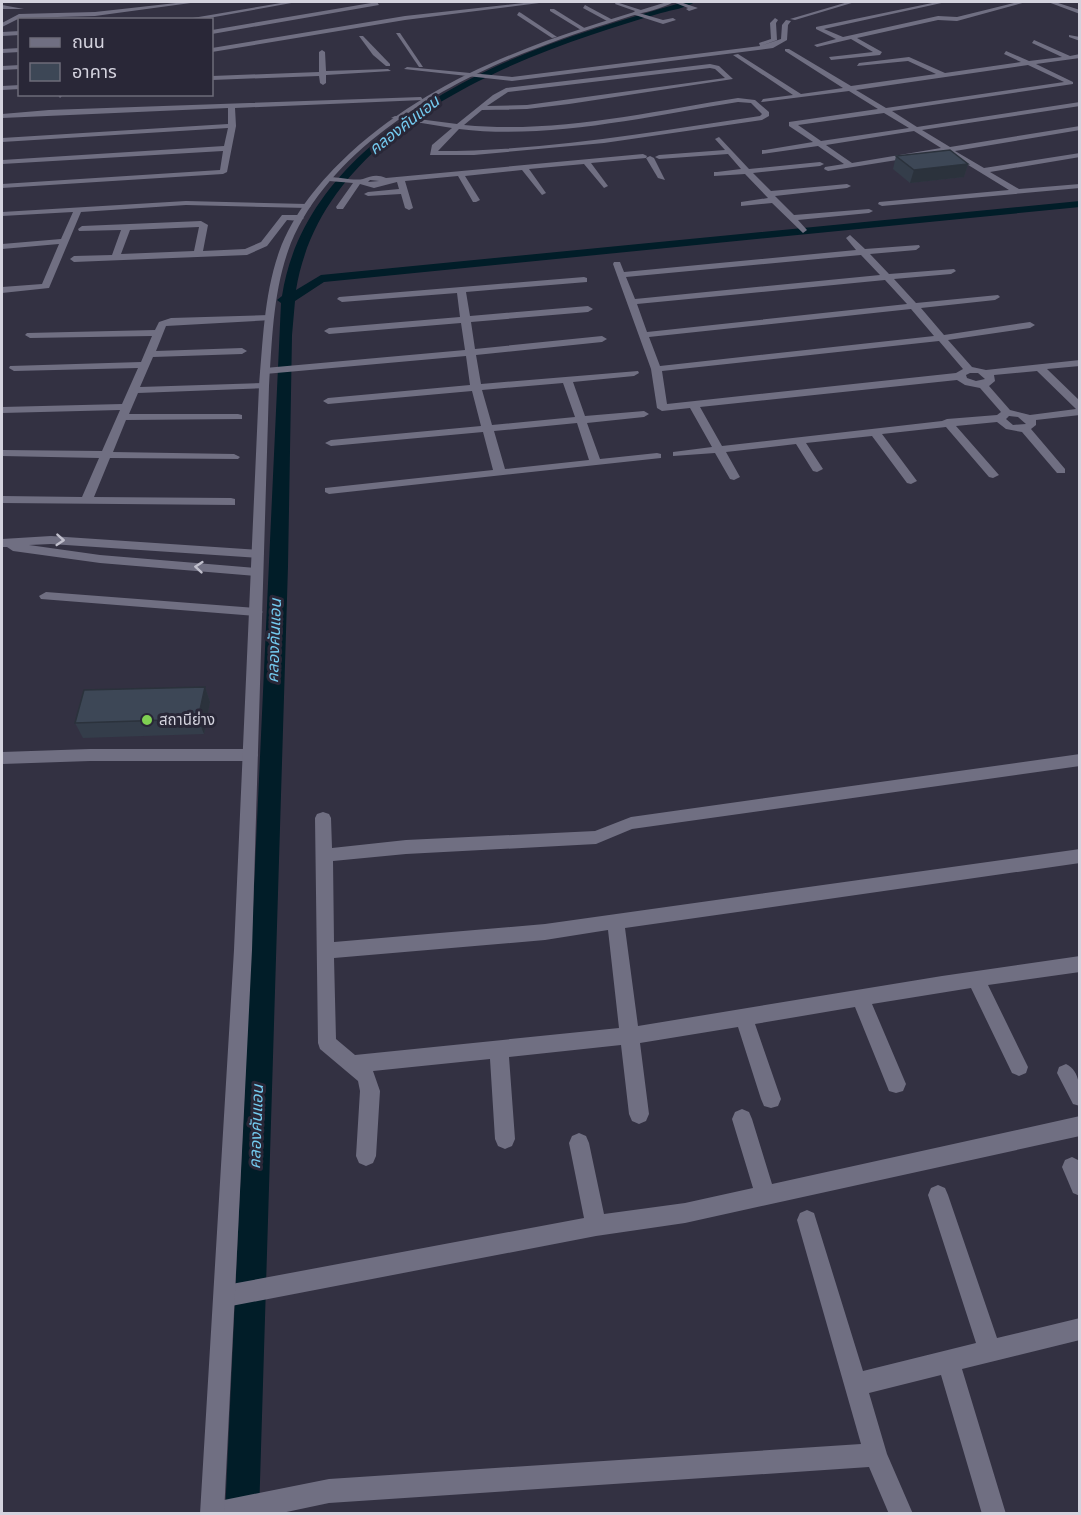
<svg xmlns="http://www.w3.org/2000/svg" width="1081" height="1515" viewBox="0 0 1081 1515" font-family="'DM Sans','Noto Sans Thai',sans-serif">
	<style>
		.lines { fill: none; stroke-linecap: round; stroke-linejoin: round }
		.canal { fill: #011d28; fill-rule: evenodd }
		.minor { fill: #706f82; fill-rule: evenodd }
		.tertiary { fill: #706f82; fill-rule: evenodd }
		.wall { fill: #343d4a }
		.shaded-wall { fill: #2b323c }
		.building { fill: #3d4756; stroke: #2b323c; stroke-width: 1.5 }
		.oneway { stroke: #c0bfcc }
		.poi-dot { fill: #7fd052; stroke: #292737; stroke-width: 2 }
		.labels { text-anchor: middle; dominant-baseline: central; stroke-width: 6; stroke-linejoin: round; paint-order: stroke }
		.poi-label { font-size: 15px; fill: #d4d3de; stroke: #292737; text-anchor: start }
		.water-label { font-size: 16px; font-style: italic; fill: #74cbf0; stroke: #292737 }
	</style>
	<rect width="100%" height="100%" fill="#333142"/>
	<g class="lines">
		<!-- canal -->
		<path class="canal" d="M684,2h11c-9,6 -23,8 -34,11 -24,7 -47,14 -70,22 -122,41 -272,114 -295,255l25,-15 759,-74v6l-756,75 -29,19 -3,34 -4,231 -29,948h-34l56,-1211 -4,-3 5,-4c9,-58 39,-104 81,-143 92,-85 204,-117 321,-151z"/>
		<!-- minor -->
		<g class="minor">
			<path d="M185,2h13l-103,14 -75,2 -18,9v-4l17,-9 76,-2z"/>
			<path d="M287,2h10l-99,18h-17z"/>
			<path d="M377,2l2,3 -167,29v-4z"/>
			<path d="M533,2h14l-142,18 -193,32v-4l193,-32z"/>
			<path d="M616,2l25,8 -2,3 24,7 10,-2 3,2 -13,4 -31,-10 3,-3 -20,-7z"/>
			<path d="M673,2h7l18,6 -9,3 -3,-2 2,-1z"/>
			<path d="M848,2h7l-60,18 -5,-1z"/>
			<path d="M937,2h9l-122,27 19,8 95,-21 19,1 61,-15h8l-69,19 -19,-1 -81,18 25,14 -2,3 -49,5 -2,-3 44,-5 -22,-13 -34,8 -3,-2 22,-6 -20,-10v-2z"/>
			<path d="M2,5l22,4h-22z"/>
			<path d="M585,5l26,14 1,1 -5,1 -24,-13z"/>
			<path d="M550,9h4l32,20 -5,1 -31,-19z"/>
			<path d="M519,12l2,1 36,24 -5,1 -35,-23z"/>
			<path d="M775,18l3,2 -2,3 1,17 -14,5 18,-6 1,-14 4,-5 5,1 -3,4 -1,15 -14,8 -261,33 -108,-12 3,-2 105,10 248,-31 -1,-3 12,-4 -1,-16z"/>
			<path d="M20,31v4l-18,1v-4z"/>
			<path d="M396,33h4l23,34h-4z"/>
			<path d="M1069,35l11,2v4l-11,-4z"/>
			<path d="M359,36h4l27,28v2h-4l-13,-11z"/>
			<path d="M1034,40l36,16 10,-2v4l-44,6 37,18v2l-181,27 25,16 163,-25v4l-158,24 28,17 130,-21v4l-125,21 29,17 96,-15v4l-90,15 29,17 61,-5v4l-198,18 -4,-2 1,-2 130,-12 -62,-38 -119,19 -4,-2 1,-2 19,-3 -26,-18 -56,8v-4h3l48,-8 -24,-16v-4l89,-13 -29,-18 -88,11 2,-3 30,-4 -60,-40 5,-1 63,40 42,-6 -58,-37v-2h4l62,37 85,-12 -28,-13 -51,5 2,-3 50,-6 36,16 76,-11 -17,-8 2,-3 23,10 33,-4 -30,-14zM1028,65l36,17 -178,26 -30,-18zM884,113l25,15 -88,13 -23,-16zM914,131l27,17 -89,15 -26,-18z"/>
			<path d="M20,48v4l-18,1v-4z"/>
			<path d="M322,50l3,2 1,19 62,-2 3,2 -65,4v8l-3,2 -3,-2 -1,-7 -107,4v-4l107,-4v-20z"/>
			<path d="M710,64l9,2 14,13 -164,25 -42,5 -45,1 -18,15c91,9 185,-13 274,-27l17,2 14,12v4l-7,4 -158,23 -130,12h-44l2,-10 20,-17 -61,-10 4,-2 62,8 36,-29 13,-7zM710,68l5,1 10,9 -198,27 -40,1 21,-14zM738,102l13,1 11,11 -2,2c-107,16 -215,35 -322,35l21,-22c90,11 190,-13 279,-27z"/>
			<path d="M20,65v4l-18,1v-4z"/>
			<path d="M20,85v4l-18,1v-4z"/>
			<path d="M57,94h7l-4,4z"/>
			<path d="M421,97l2,3 -188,8 1,18 -9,46 -4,2 -221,14v-4l218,-14 3,-19 -221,13v-4l222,-14 4,-18 -226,14v-4l226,-14v-16l-226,10v-4l47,-4z"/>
			<path d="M719,137l30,32 71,-7 4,2 -4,2 -67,7 18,18 76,-7 4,2 -4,2 -72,8 19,19 75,-6 4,2 -4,2 -71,7 9,10 -4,3 -31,-30 -31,3v-4l27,-4 -23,-24 -31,2v-4h3l24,-3 -13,-15 -69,5 -4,-2 4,-2 66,-5 -10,-11z"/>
			<path d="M643,154l4,2 -1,2 -55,5 17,23 -4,2 -20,-24 -55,5 17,24 -4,2 -20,-25 -57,6 15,24 -4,2h-3l-15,-26 -53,5 8,27 -4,2 -4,-2 -4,-14 -33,2 -4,-2 4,-2 31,-3 -2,-7 -23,6 -14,-4 -17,25h-6l-1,-2 17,-24 -24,-2 -4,-2 4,-2c10,0 25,4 34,2 8,-3 14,-5 23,-1zM370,180l9,1 -11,1z"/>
			<path d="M650,156l4,2 11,22 -7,-2 -12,-20z"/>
			<path d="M186,201l121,3 4,2 -4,2 -121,-3 -105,7 -32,76 -47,5v-6l40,-3 17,-40 -57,5v-5l59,-5 12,-27 -71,4v-4z"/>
			<path d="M282,215h18l4,3 -4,3 -13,-1 -20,26 -20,9 -173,7 -4,-3 4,-3 38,-1 9,-25 -42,1 -1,-2 4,-3 119,-5 7,4 -5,26 42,-2 16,-7zM199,227l-5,24 -73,3 9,-24z"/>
			<path d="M850,235l15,14 54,-4 1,2 -4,3 -46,4 19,20 65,-5 2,2 -5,3 -57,5 22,24 82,-8 2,2 -5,3 -74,8 23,27 86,-13 5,3 -5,3 -82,12 24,27 14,3 94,-10v6l-33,3 33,32v14l-44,5v5l-5,4 34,40v4h-8l-35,-41 -16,-3 -9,-7 -41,4 43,49 -6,3 -4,-1 -43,-50 -64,7 35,47 -6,3 -4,-1 -35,-47 -66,7 17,26 -6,3 -4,-1 -17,-27 -70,8 14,25 -6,3 -4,-1 -15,-26 -42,3v-4l39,-5 -22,-39 -28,3 -5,-3 -6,-39 -38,-105 1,-2h6l4,10 232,-22 -10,-12zM861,255l19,20 -245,24 -9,-22zM885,280l22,24 -260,28 -10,-28zM911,309l23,27 -274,30 -11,-29zM939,341l24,28 -7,4 -289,31 -5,-33zM1037,371l39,38 -46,6 -20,-5 -21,-24 6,-5 -1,-6zM970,373h8l7,6 -9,2 -9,-3 -1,-3zM957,380l8,5 15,3 21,24 -4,3 -50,4 -5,2 -220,25 -22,-39zM1009,416l9,1 8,7 -13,1 -7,-6z"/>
			<path d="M584,277l3,1v4l-121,10 4,24 118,-10 5,3 -5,3 -117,10 4,27 127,-13 5,3 -5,3 -126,13 5,29 157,-13 1,2 -5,3 -61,6 12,34 59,-5 5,3 -5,3 -57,6 13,36 57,-6 4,1v4l-332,36 -4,-2v-4l168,-18 -10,-38 -152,14 -6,-3 6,-3 150,-14 -9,-35 -144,13 -5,-3 5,-3 142,-13 -4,-29 -201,18 -5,-3 5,-3 200,-18 -4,-27 -132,11 -5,-3 5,-3 131,-11 -3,-24 -115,9 -5,-3 2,-2zM563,383l12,34 -83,8 -10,-35zM577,423l12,37 -84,9 -11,-38z"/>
			<path d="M269,315l3,1v4l-106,6 -10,25 86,-3 5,3 -5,3 -89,3 -13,30 124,-4 4,1v4l-130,5 -9,21h109l4,1v4l-116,1 -13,32 121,2 6,3 -2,2 -128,-1 -16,39 137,1 4,1v6l-233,-2v-7l80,1 17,-39 -97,-2v-6l100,1 18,-41 -118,3v-6l120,-3 16,-36 -124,3 -5,-3 1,-2 131,-4 11,-26 -122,2 -5,-3 2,-2 128,-3 4,-8 12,-4z"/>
			<path d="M51,536l207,14 6,4 -6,4 -207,-14 -22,1 71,10 157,13 6,4 -6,4 -157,-13 -87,-12 -6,-4h-5v-8z"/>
			<path d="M46,592l210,16 7,4 -7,4 -215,-17 -2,-3z"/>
			<path d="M90,749h161l5,2 2,4 -2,4 -5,2h-161l-88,3v-12z"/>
			<path d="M1080,754v12l-448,63 -36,15 -190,10 -73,7 1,81 211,-18 535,-75v14l-455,65 13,98 304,-50 138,-20v16l-92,13 40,82 -2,6 -7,3 -7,-3 -41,-85 -99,16 34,80 -3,7 -7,2 -7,-2 -34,-84 -100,17 26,75 -3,7 -7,2 -7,-2 -3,-7 -23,-72 -98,16 9,71 -3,7 -7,3 -7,-3 -3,-7 -8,-69 -112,12 6,82 -3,7 -7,3 -7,-3 -3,-7 -5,-80 -117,12 7,20 -4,65 -3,7 -7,3 -7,-3 -3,-7 4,-65 -2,-10 -38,-32 -2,-6 -3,-225 2,-4 6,-2 6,2 2,4 1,30 74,-8 189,-9 36,-14zM608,930l11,98 -264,27 -19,-16 -2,-81 211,-18z"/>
			<path d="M1066,1064c15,7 14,27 14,42l-7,-2 -16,-31 2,-6z"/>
			<path d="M742,1109l7,3 3,7 20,65 308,-68v20l-395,87 -89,13 -370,71 -8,-3 -3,-8 3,-8 8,-3 358,-67 -15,-75 3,-7 7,-3 7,3 3,7 15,71 81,-11 68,-15 -21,-69 3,-7z"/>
			<path d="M1072,1157l8,4v35l-7,-3 -11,-26 3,-7z"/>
			<path d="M938,1185l7,3 3,7 49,143 83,-20v22l-118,29 44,145h-24l-41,-139 -72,18 18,61 26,60h-24l-20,-47 -540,36 -52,11h-75l3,-9 9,-3 115,-23 532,-35 -64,-224 3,-7 7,-3 7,3 49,158 113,-28 -48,-148 3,-7z"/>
		</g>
		<!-- tertiary -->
		<g class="tertiary">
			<path d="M667,2h7c-13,7 -29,10 -43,14 -31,10 -61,19 -91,31 -94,34 -216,104 -252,204 -15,43 -16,90 -19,135l-17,564 -28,564h-24l34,-564 25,-564c4,-45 5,-91 20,-134 14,-39 42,-72 71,-99 92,-83 201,-116 317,-151z"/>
			<path d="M1048,2h7l25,8v4z"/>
		</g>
	</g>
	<!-- wall -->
	<g class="wall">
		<path d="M896,156l72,8 -4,13 -54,6 -17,-14z"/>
		<path d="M205,687l5,15 -6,32 -121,4 -8,-15z"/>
	</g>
	<!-- shaded-wall -->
	<g class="shaded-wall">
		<path d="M968,164l-4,13 -54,6 4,-13z"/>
		<path d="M205,687l5,15 -6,32 -6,-15z"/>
	</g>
	<!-- building -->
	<g class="building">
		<path d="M950,150l18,14 -54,6 -18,-14z"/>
		<path d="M205,687l-7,32 -123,4 9,-33z"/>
	</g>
	<!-- one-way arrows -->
	<defs><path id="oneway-chevron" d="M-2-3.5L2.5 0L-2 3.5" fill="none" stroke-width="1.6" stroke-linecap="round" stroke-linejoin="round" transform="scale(1.5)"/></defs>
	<g class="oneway">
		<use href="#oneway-chevron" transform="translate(60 540) rotate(4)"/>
		<use href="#oneway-chevron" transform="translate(199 567) rotate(-175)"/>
	</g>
	<!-- markers -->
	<circle class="poi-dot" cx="147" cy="720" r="6"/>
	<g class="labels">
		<!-- poi labels -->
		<g class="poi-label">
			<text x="159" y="720">สถานีย่าง</text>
		</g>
		<!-- water labels -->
		<g class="water-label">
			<text transform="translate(404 125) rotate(-38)">คลองคันแอน</text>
			<text transform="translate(274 641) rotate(-88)">คลองคันแอน</text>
			<text transform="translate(256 1127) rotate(-88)">คลองคันแอน</text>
		</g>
	</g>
	<!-- border -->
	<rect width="1081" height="1515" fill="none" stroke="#d4d3de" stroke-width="6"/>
	<!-- legend -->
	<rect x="18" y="18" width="195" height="78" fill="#292737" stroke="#6d6c7a" stroke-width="1.5"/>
	<rect x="30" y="38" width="30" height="9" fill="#706f82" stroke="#6d6c7a" stroke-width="1.5"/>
	<text x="72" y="48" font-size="18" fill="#d4d3de">ถนน</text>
	<rect x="30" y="63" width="30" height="18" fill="#3d4756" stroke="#6d6c7a" stroke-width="1.5"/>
	<text x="72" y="78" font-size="18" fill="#d4d3de">อาคาร</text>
</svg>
